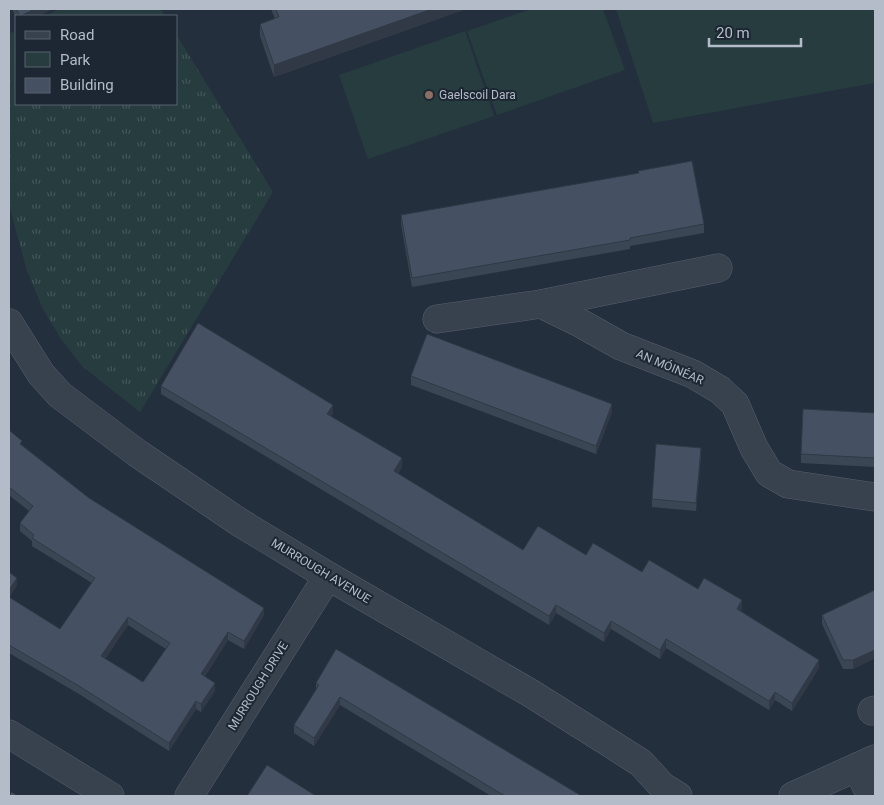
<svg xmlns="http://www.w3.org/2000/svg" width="884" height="805" viewBox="0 0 884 805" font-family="Roboto,sans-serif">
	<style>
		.grass { fill: url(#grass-tufts) }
		.green { fill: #263c3f }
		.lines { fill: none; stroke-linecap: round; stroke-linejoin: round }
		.minor-casing { stroke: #565f6c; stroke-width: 29 }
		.minor { stroke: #38414e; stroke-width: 28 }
		.wall { fill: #3b4654; fill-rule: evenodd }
		.shaded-wall { fill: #303945 }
		.building { fill: #455162; stroke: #303945; fill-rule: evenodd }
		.education-dot { fill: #8d6e63; stroke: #1d2633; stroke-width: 2 }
		.labels { text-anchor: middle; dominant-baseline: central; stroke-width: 4; stroke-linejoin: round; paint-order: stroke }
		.poi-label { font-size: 12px; fill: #b4bcc9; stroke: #1d2633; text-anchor: start }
		.street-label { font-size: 12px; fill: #b4bcc9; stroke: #1d2633 }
	</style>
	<defs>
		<pattern id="grass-tufts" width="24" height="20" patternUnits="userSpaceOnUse" patternTransform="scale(1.25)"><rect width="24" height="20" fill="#263c3f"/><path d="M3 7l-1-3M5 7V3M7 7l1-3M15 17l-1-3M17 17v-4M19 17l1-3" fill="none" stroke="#435659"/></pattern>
	</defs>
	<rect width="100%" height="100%" fill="#242f3e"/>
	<!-- grass -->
	<g class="grass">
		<path d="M60,9h101l4,7h-120z"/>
		<path d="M16,30v74h160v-70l97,158 -133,220 -58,-46 -21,-27 -18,-30 -16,-38 -18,-66v-171z"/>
	</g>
	<!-- green -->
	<g class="green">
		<path d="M531,9h72l22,61 -128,45 -30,-84z"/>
		<path d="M616,9h259v74l-222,40z"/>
		<path d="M465,31l29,85 -126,43 -29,-84z"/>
	</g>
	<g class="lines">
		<!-- minor casing -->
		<g class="minor-casing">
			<g id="minor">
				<path d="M541,304l177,-36"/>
				<path d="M437,319l104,-15 41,20 39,22 72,28 27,16 15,14 19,44 15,25 19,11 87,13"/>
				<path d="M9,323l32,51 19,21 77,58 102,69 89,54 204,118 73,46 36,23 21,23 16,10"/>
				<path d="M872,711l3,-1"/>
				<path d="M9,734l101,62"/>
				<path d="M857,767l14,29"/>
				<path d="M189,796l139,-220"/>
				<path d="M793,796l82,-37"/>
			</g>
		</g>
		<!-- minor -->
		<use href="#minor" class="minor"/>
	</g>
	<!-- wall -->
	<g class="wall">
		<path d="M12,9h41l-15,7h-22v2z"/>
		<path d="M271,9h195l-192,68 -14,-41v-12l15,-5z"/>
		<path d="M638,171l66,53v9l-74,13v3l-218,38 -11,-63v-9l237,-41z"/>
		<path d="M411,376l201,36 -16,42 -185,-69z"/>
		<path d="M161,386l172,27 -2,3 71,51 -4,7 125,76 63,5 112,34 44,20 -1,2 78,57 -27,43 -17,-11 -6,10 -103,-62 -6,11 -49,-30 -7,13 -48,-29 -7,12 -388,-231z"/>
		<path d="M875,413v54l-74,-4v-9z"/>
		<path d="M9,430l13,15 67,53 175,117 -20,34 -16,-9 -23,36 10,15 -14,21 -5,-3 -27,42 -90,-57 -70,-41v-81l8,13 -8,13 51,31 32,-46 -60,-37v-5l-12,-10v-8l9,-12 -20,-16zM128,625l38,24 -23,33 -38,-23z"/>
		<path d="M701,456l-5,55 -44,-4v-8z"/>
		<path d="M875,590v68l-22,11h-10l-21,-45v-9z"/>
		<path d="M316,683l264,113h-89l-151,-91 -26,41 -20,-13v-8l22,-35z"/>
	</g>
	<!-- shaded-wall -->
	<g class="shaded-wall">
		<path d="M35,9h18l-15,7h-18z"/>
		<path d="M432,9h34l-192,68v-12z"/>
		<path d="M612,404v8l-16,42v-8z"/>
		<path d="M333,405v8l-6,9v-8z"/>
		<path d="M701,448v8l-5,55v-8z"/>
		<path d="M402,458v9l-8,13v-9z"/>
		<path d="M17,578v7l-8,13v-8z"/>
		<path d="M742,600v9l-5,8v-8z"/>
		<path d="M556,605v8l-7,12v-9z"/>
		<path d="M264,608v7l-20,34v-8z"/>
		<path d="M128,617v8l-27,39v-8z"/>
		<path d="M611,621v8l-7,13v-9z"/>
		<path d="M228,632v8l-27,41v-7z"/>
		<path d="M666,639v9l-6,11v-9z"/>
		<path d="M875,650v8l-22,11v-9z"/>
		<path d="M819,660v8l-27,43v-8z"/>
		<path d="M215,683v8l-14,21v-8z"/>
		<path d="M775,692v8l-6,10v-9z"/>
		<path d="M340,697v8l-26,41v-8z"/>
		<path d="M196,701v8l-27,42v-8z"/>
	</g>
	<!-- building -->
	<g class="building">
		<path d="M16,9h19l-15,7z"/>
		<path d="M276,9h156l-158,56 -14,-41 19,-7z"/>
		<path d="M692,161l12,63 -74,14v2l-218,38 -11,-63 238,-42 -1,-2z"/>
		<path d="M198,323l135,82 -6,9 75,44 -8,13 129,79 15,-24 48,29 7,-12 49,29 7,-12 49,29 6,-11 38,22 -5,9 82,51 -27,43 -17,-11 -6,9 -103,-62 -6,11 -49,-29 -7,12 -48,-28 -7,11 -388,-230z"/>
		<path d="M427,334l185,70 -16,42 -185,-70z"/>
		<path d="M803,409l72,4v45l-74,-4z"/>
		<path d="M9,430l13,11 -2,3 69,54 175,110 -20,33 -16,-9 -27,42 14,9 -14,21 -5,-3 -27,42 -90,-57 -70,-41v-48l51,32 35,-51 -63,-40 2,-3 -14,-12 13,-17 -24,-19zM128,617l42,26 -27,39 -42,-26z"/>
		<path d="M656,444l45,4 -5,55 -44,-4z"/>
		<path d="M9,572l8,6 -8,12z"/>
		<path d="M875,590v60l-22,10h-10l-21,-45z"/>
		<path d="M336,649l244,146 -1,1h-74l-165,-99 -26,41 -20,-13 25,-40 -3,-2z"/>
		<path d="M267,765l49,31h-69z"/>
		<path d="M11,792l7,4h-9v-2l1,1z"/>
	</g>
	<!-- markers -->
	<circle class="education-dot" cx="429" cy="95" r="5"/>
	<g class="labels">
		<!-- poi labels -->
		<g class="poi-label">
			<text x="439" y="95">Gaelscoil Dara</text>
		</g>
		<!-- street labels -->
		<g class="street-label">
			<text transform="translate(670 367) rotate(23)">AN MÓINÉAR</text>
			<text transform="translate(321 571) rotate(31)">MURROUGH AVENUE</text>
			<text transform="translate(258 686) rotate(-58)">MURROUGH DRIVE</text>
		</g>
	</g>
	<!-- border -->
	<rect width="884" height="805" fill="none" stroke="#b4bcc9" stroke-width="20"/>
	<!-- legend -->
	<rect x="15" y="15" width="162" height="90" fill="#1d2633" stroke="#59626f"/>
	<rect x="25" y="31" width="25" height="8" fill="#38414e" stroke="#59626f"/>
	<text x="60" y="40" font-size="15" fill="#b4bcc9">Road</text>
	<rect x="25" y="52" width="25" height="15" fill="#263c3f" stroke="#59626f"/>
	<text x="60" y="65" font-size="15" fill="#b4bcc9">Park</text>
	<rect x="25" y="78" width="25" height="15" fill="#455162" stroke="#59626f"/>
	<text x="60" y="90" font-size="15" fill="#b4bcc9">Building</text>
	<!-- scale -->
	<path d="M709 38v8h92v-8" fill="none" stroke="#b4bcc9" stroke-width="2.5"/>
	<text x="716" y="38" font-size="15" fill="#b4bcc9" stroke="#1d2633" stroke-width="4" paint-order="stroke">20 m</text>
</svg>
